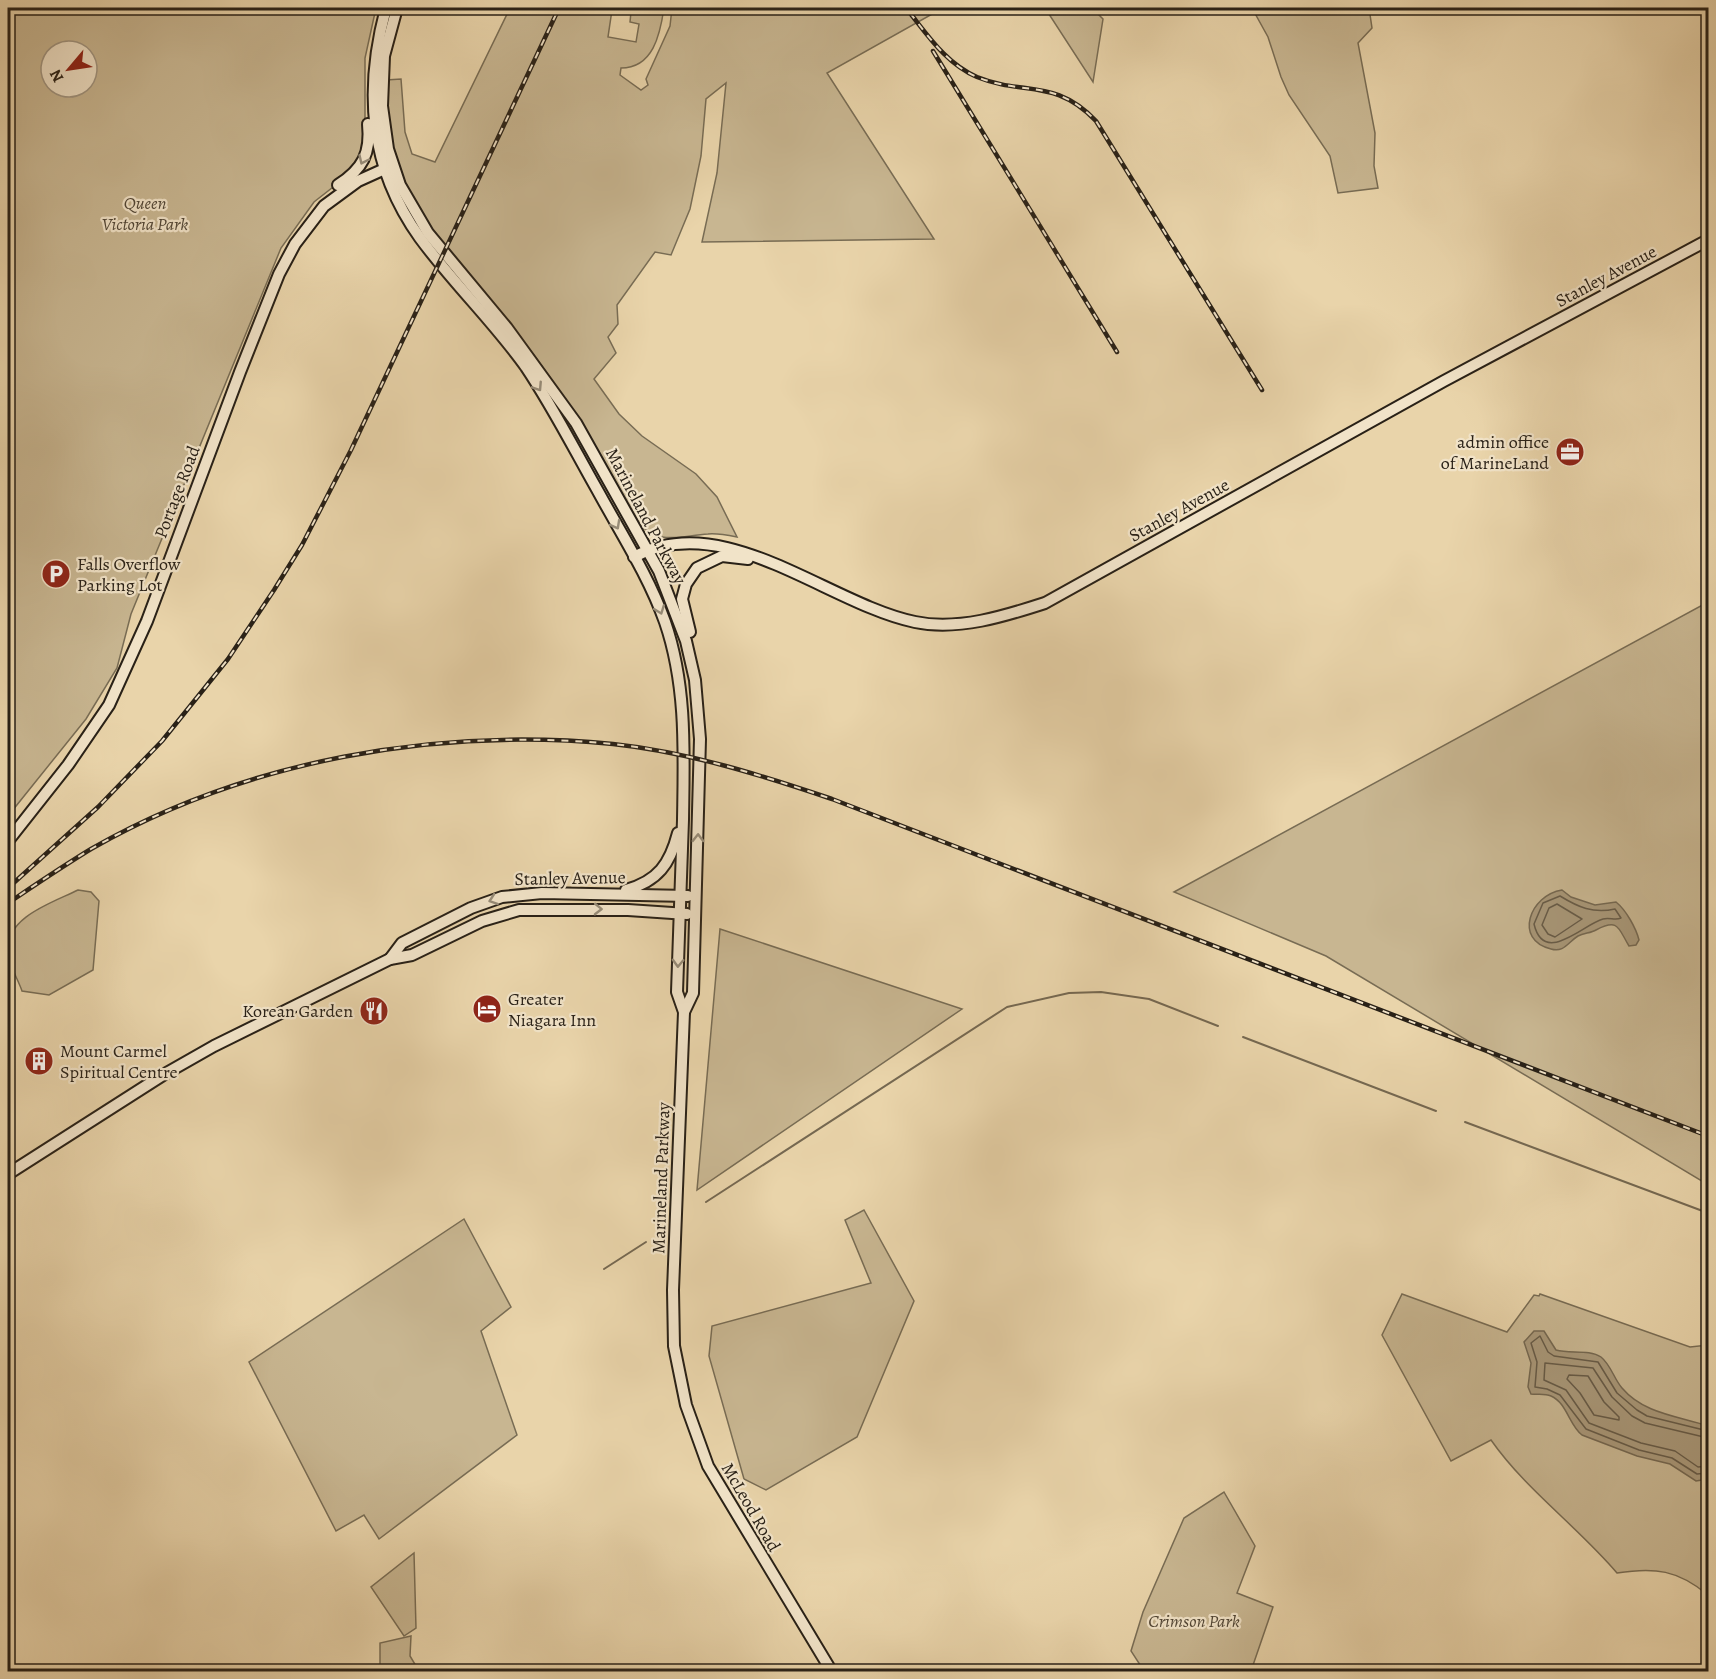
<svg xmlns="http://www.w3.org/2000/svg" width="1716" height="1679" viewBox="0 0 1716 1679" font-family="Alegreya,serif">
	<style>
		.green { fill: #c8b691; stroke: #786c54; stroke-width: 1.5; fill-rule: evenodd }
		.water { fill: #a89778; stroke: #756851; stroke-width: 1.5 }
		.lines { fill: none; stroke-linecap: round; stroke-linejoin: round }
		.shore { stroke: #685c48; stroke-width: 1.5 }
		.stream { stroke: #756851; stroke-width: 2 }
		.secondary-casing { stroke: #292117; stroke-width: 14 }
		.secondary { stroke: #f1e3c8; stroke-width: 10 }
		.rail-casing { stroke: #292117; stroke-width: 4.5 }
		.rail { stroke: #f1e3c8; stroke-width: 2; stroke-dasharray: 7; stroke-linecap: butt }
		.oneway { stroke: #978c78 }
		.labels { text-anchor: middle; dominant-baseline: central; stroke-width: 4.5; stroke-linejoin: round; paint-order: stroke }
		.park-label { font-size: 18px; font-style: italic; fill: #514636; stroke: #f1e3c8 }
		.street-label { font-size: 18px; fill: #292117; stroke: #f1e3c8 }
		.poi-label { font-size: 18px; fill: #292117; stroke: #f1e3c8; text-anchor: start }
	</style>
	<rect width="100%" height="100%" fill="#e9d4aa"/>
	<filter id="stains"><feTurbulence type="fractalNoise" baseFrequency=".00333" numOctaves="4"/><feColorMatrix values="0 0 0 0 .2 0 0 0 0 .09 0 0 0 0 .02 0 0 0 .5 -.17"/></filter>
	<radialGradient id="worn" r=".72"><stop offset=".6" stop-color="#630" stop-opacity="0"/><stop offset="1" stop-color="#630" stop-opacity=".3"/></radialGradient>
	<!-- green -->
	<g class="green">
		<path d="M8,8h368l-11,50v91l-14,24 -37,29 -33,46 -150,366 -14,54 -31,51 -78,97zM51,51h36v36h-36z"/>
		<path d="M510,8h154c-4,27 -11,60 -43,60l-1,7 21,15 7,-5 -2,-6 24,-53 2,-18h271l-116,65 107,166 -232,3 15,-69 9,-90 -20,16 -5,57 -11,53 -19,46 -16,-3 -38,53 1,19 -10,13 8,16 -22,26 25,35 23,22 54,38 21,23 20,40c-10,-2 -20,-4 -29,-3 -30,2 -49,12 -72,-13 -31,-56 -62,-111 -100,-163 -49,-66 -121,-124 -142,-206 -7,-24 -8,-48 -8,-72l15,-1 4,53 7,22 23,8zM612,10l19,2 -1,10 9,2 -3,18 -28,-5z"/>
		<path d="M1045,8h47l11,11 -10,63z"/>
		<path d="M1252,8h117l3,20 -14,15 17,90 -1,33 4,22 -40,5 -8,-37 -41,-61 -8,-18 -13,-40z"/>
		<path d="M1708,602v587l-6,-8 -376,-225 -152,-64z"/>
		<path d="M78,890l13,2 8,9 -6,69 -44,25 -27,-4c-4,-12 -14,-27 -14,-40 -3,-34 46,-49 70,-61z"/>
		<path d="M720,929l242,80 -265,181z"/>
		<path d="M864,1210l50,91 -57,136 -91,53 -22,-11 -35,-123 3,-30 159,-43 -26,-63z"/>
		<path d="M464,1219l47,88 -30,24 36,104 -138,104 -15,-24 -28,16 -87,-169z"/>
		<path d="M1402,1294l105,38 27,-37 5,1 1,-2 150,53 18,-2v250c-30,-25 -53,-28 -91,-22 -40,-47 -91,-83 -126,-133l-40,21 -69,-126z"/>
		<path d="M1224,1492l31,54 -18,47 36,14 -22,64h-107l-13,-20 12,-39 41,-94z"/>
		<path d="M414,1553l2,75 -12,8 -33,-49z"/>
		<path d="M411,1636l-1,20 9,15h-39v-28z"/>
	</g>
	<!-- water -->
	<g class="water">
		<path d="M1562,890l9,7 24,8 21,-3c10,8 20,26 23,38l-3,5 -7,1c-11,-18 -10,-28 -33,-16 -5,3 -12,3 -18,6 -10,6 -14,17 -27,13 -38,-9 -21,-54 11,-59z"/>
		<path d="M1534,1331h10l12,19c14,4 33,-1 45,7 10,8 13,22 21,31 22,26 56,28 86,38v53l-12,2 -26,-17 -33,-8 -55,-21c-13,-10 -15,-32 -31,-39 -7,-3 -14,-1 -20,-2l-3,-7 3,-24 -7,-21z"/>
	</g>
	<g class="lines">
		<!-- shore -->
		<g class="shore">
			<path d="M1560,896c18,11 33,18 55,13l6,9c-6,3 -11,-1 -18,1 -21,6 -59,47 -69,5l9,-21z"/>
			<path d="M1557,904l25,15 -27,18 -7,-3 -6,-9 7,-17z"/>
			<path d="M1569,1375l19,1 16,26 15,15v3l-25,-5 -14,-22 -13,-14z"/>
			<path d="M1708,1431l-61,-15 -10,-6 -20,-17 -19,-31 -44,-6 -6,-4 -8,-16 -9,7 6,19 -2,25 12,2 13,6 26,34 53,21 33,8 25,16 11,-1"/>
			<path d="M1708,1438l-63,-15 -13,-7 -20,-19 -19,-29 -48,-5 -1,17 22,10 23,33 52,20 34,8 23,16 10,-1"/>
		</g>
		<!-- stream -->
		<g class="stream">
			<path d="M1243,1037l193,74"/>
			<path d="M1465,1122l243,91"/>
			<path d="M706,1202l301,-195 62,-14 32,-1 48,7 69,27"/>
			<path d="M604,1269l42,-27"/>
		</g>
		<!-- secondary casing -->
		<g class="secondary-casing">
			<g id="secondary">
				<path d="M386,8c-22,82 -17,159 34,230 33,45 74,84 106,129 27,40 49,84 73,126 23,42 50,84 66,129 22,64 19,131 18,198 -2,57 -4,114 -6,172l7,20 -11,278 1,56 12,59 22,61 124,206"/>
				<path d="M397,8l-13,48 -2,50 6,43 12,36 28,48 79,95 69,95 83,148 27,70 9,39 5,59 -7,254 -9,19"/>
				<path d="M338,185c25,-16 33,-32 30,-61"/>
				<path d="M634,557c90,-49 194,47 281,65 43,9 90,-6 130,-19l399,-222 264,-141"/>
				<path d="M690,632l-8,-33 4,-15 11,-16 25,-12 26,3"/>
				<path d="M8,841l60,-76 41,-60 38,-84 93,-249 39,-98 16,-30 29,-38 34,-25 31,-14"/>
				<path d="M626,890c32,-9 44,-26 52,-57"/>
				<path d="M390,959l12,-16 69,-35 31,-11 40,-4 146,3"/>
				<path d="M8,1174l155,-99 51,-29 176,-87 22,-4 70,-34 37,-11h109l59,4"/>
			</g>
		</g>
		<!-- secondary -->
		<use href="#secondary" class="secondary"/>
		<!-- rail casing -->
		<g class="rail-casing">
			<g id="rail">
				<path d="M910,13c19,24 37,51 67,64 47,19 78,1 119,44l166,269"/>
				<path d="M933,51l184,301"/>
				<path d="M8,888l90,-81 64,-66 66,-82 46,-69 28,-45 49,-95 208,-442"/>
				<path d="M8,903c27,-18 55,-37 83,-54 155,-89 345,-122 522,-105 75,8 148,31 219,55l876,337"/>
			</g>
		</g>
		<!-- rail -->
		<use href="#rail" class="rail"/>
	</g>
	<!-- one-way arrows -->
	<defs><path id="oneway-chevron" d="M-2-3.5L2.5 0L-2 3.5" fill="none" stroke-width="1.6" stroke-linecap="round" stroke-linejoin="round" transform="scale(1.5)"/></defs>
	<g class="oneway">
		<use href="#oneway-chevron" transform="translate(363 160) rotate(115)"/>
		<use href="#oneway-chevron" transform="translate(538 387) rotate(57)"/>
		<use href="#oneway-chevron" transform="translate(616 525) rotate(61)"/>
		<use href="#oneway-chevron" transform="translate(660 610) rotate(69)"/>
		<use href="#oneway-chevron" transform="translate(698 838) rotate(-89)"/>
		<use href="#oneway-chevron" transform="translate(493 900) rotate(161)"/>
		<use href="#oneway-chevron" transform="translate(598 909) rotate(1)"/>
		<use href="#oneway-chevron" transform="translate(678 963) rotate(92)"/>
	</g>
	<!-- icons -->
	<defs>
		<g id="office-disc" transform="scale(1.5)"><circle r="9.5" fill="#8f2418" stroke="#f1e3c8"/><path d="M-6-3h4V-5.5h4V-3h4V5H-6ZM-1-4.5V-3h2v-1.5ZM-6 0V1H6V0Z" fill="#fff"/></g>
		<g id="parking-disc" transform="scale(1.5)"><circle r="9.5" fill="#8f2418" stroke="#f1e3c8"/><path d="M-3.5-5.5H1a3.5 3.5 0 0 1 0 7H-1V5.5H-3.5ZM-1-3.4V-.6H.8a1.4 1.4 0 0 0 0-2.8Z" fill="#fff"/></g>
		<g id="hotel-disc" transform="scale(1.5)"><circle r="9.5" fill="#8f2418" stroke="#f1e3c8"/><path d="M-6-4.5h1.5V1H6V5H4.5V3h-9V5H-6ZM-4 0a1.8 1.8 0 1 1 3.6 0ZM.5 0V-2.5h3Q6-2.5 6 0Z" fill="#fff"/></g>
		<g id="restaurant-disc" transform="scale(1.5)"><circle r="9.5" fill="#8f2418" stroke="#f1e3c8"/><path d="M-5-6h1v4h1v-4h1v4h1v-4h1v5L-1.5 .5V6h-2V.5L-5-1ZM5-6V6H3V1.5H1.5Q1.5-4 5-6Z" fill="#fff"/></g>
		<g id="building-disc" transform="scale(1.5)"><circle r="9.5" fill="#8f2418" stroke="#f1e3c8"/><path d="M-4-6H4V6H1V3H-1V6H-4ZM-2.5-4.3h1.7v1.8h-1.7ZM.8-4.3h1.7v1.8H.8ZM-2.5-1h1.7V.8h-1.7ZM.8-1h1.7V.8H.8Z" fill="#fff"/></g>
	</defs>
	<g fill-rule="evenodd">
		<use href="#office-disc" x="1570" y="452"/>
		<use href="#parking-disc" x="56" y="574"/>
		<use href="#hotel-disc" x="487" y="1009"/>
		<use href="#restaurant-disc" x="374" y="1011"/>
		<use href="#building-disc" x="39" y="1061"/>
	</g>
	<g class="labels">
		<!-- park labels -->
		<g class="park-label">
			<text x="145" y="203">Queen<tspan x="145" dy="21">Victoria Park</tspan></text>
			<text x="1194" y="1621">Crimson Park</text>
		</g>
		<!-- street labels -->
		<g class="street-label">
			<text transform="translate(1606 276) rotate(-28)">Stanley Avenue</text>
			<text transform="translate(177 492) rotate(-69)">Portage Road</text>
			<text transform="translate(1179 510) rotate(-29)">Stanley Avenue</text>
			<text transform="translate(646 516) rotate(62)">Marineland Parkway</text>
			<text transform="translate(570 878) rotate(-1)">Stanley Avenue</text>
			<text transform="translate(661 1178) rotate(-88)">Marineland Parkway</text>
			<text transform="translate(751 1507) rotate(60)">McLeod Road</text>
		</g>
		<!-- poi labels -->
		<g class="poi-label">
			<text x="1549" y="442" text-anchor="end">admin office<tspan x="1549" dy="21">of MarineLand</tspan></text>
			<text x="77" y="564">Falls Overflow<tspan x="77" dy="21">Parking Lot</tspan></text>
			<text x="508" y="999">Greater<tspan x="508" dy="21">Niagara Inn</tspan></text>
			<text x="353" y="1011" text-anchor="end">Korean Garden</text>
			<text x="60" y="1051">Mount Carmel<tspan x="60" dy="21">Spiritual Centre</tspan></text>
		</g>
	</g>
	<!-- margin -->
	<rect width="1716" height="1679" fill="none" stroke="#e9d4aa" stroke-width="30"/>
	<rect x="9" y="9" width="1698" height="1661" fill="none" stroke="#292117" stroke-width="3"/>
	<rect x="15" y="15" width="1686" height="1649" fill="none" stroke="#292117" stroke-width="1.5"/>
	<!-- north arrow -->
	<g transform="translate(69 69) rotate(241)"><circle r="28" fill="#f1e3c8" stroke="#a19581" stroke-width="1.5"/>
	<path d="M0-4.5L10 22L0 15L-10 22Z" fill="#8f2418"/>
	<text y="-9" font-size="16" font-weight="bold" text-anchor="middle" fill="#292117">N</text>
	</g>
	<rect width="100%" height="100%" filter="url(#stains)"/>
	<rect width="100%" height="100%" fill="url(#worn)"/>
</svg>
